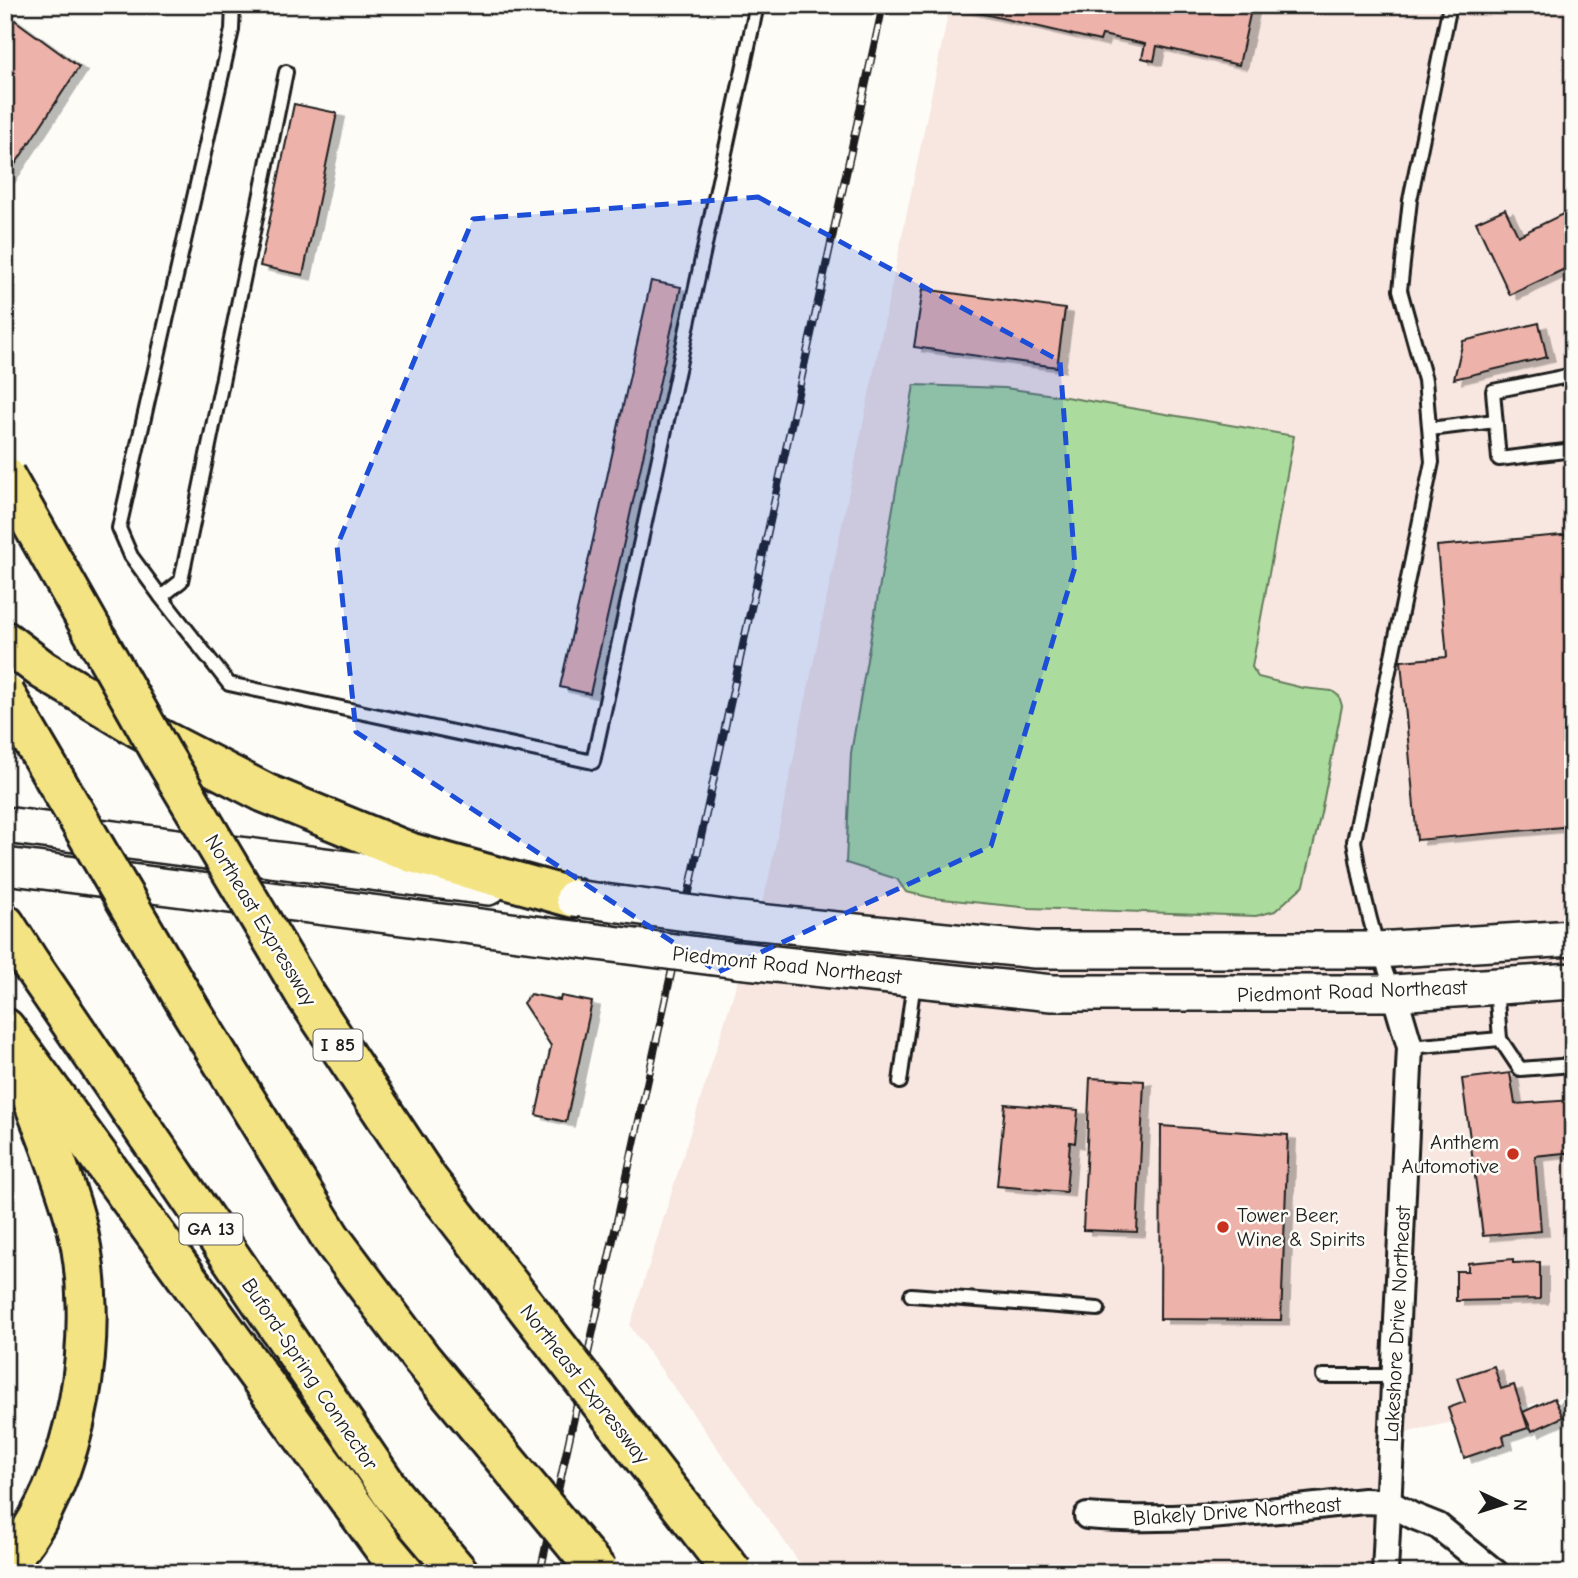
<svg xmlns="http://www.w3.org/2000/svg" width="1578" height="1578" viewBox="0 0 1578 1578" font-family="'Comic Neue',sans-serif">
	<style>
		.built { fill: #f8e6e0 }
		.green { fill: #abdc9d; stroke: #647c5c; stroke-width: 2 }
		.building { fill: #edb3aa; stroke: #1c1c1c; stroke-width: 2; filter: url(#shadow) }
		.lines { fill: none; stroke-linecap: round; stroke-linejoin: round }
		.service-casing { stroke: #1c1c1c; stroke-width: 18 }
		.minor-casing { stroke: #1c1c1c; stroke-width: 30 }
		.secondary-casing { stroke: #1c1c1c; stroke-width: 40 }
		.motorway-casing { stroke: #1c1c1c; stroke-width: 44 }
		.service { stroke: #fdfcf7; stroke-width: 12 }
		.minor { stroke: #fdfcf7; stroke-width: 24 }
		.secondary { stroke: #fdfcf7; stroke-width: 35 }
		.motorway { stroke: #f4e382; stroke-width: 38 }
		.rail-casing { stroke: #1c1c1c; stroke-width: 8 }
		.rail { stroke: #fdfcf7; stroke-width: 5; stroke-dasharray: 16; stroke-linecap: butt }
		.secondary-bridge-casing { stroke: #1c1c1c; stroke-width: 40; stroke-linecap: butt }
		.motorway-bridge-casing { stroke: #1c1c1c; stroke-width: 44; stroke-linecap: butt }
		.secondary-bridge { stroke: #fdfcf7; stroke-width: 35 }
		.motorway-bridge { stroke: #f4e382; stroke-width: 38 }
		.marked { fill: #1d4ed8; fill-opacity: 0.2; stroke: #1d4ed8; stroke-width: 5; stroke-dasharray: 14 9; stroke-linejoin: round }
		.poi-dot { fill: #c8321e; stroke: #fdfcf7; stroke-width: 2.5 }
		.labels { text-anchor: middle; dominant-baseline: central; stroke-width: 5; stroke-linejoin: round; paint-order: stroke }
		.shield { fill: #fdfcf7; stroke: #605f5e; stroke-width: 2 }
		.shield-label { font-size: 19px; font-weight: bold; fill: #1c1c1c }
		.street-label { font-size: 21px; fill: #1c1c1c; stroke: #fdfcf7 }
		.poi-label { font-size: 21px; fill: #1c1c1c; stroke: #fdfcf7; text-anchor: end }
	</style>
	<defs>
		<filter id="shadow"><feDropShadow dx="8" dy="4.5" stdDeviation="0" flood-color="#0004"/></filter>
	</defs>
	<rect width="100%" height="100%" fill="#fdfcf7"/>
	<filter id="ink" filterUnits="userSpaceOnUse"><feTurbulence type="fractalNoise" baseFrequency=".0143" numOctaves="2"/><feDisplacementMap in="SourceGraphic" scale="14" xChannelSelector="R" yChannelSelector="G"/><feConvolveMatrix kernelMatrix="1 2 1 2 8 2 1 2 1" color-interpolation-filters="sRGB"/></filter>
	<g filter="url(#ink)">
		<!-- built -->
		<path class="built" d="M950,5h623v1390l-170,38 -9,140h-587l-177,-247 137,-440z"/>
		<!-- green -->
		<path class="green" d="M914,385l91,3 49,7 240,41 -42,231 6,10 45,11 29,3 7,5 3,10 -21,107 -17,72 -29,26 -19,5 -226,-8 -97,-10 -27,-6 -9,-13 -51,-16 5,-110z"/>
		<!-- building -->
		<g class="building">
			<path d="M945,5h307l-13,60 -82,-19 -3,15 -12,-3 3,-14 -43,-9 -2,6z"/>
			<path d="M5,13l74,54 -74,113z"/>
			<path d="M294,104l43,9 -34,162 -43,-9z"/>
			<path d="M1505,209l13,27 55,-27v56l-63,30 -34,-73z"/>
			<path d="M651,281l30,6 -91,407 -30,-7z"/>
			<path d="M923,289l142,20 -8,58 -143,-20z"/>
			<path d="M1539,323l8,34 -93,22 9,-38z"/>
			<path d="M1573,534v292l-156,14 -16,-179 46,-4 -10,-111z"/>
			<path d="M530,994l30,6 1,-4 31,6 -26,120 -30,-7 15,-69 -28,-43z"/>
			<path d="M1510,1073l5,31 58,-4v52l-38,4 6,75 -58,5 -21,-157z"/>
			<path d="M1090,1078l54,3 -7,151 -54,-2z"/>
			<path d="M1005,1104l73,6 -3,33 -5,-1 -4,50 -69,-6z"/>
			<path d="M1161,1126l127,9 -7,185 -121,-1z"/>
			<path d="M1513,1259v4l27,-1v37l-84,2v-30h12v-8z"/>
			<path d="M1494,1366l7,23 13,-4 14,43 -25,8 2,8 -41,14 -16,-50 17,-6 -8,-24z"/>
			<path d="M1554,1398l9,19 -31,14 -9,-19z"/>
		</g>
		<g class="lines">
			<!-- service casing -->
			<g class="service-casing">
				<g id="service">
					<path d="M233,5l-1,25 -113,498 12,28 30,41 20,-16 105,-509"/>
					<path d="M1573,375l-80,16 6,68 74,-9"/>
					<path d="M1430,429l65,-8"/>
					<path d="M161,597l68,87 364,78 164,-757"/>
					<path d="M1496,987l4,52 20,30 53,-4"/>
					<path d="M1393,991c-19,-49 -31,-98 -39,-150l78,-379 -7,-82 -25,-90 10,-90 40,-195"/>
					<path d="M1410,1047l90,-8"/>
					<path d="M900,1082l14,-100"/>
					<path d="M911,1295l187,14"/>
					<path d="M1323,1376h71"/>
				</g>
			</g>
			<!-- minor casing -->
			<g class="minor-casing">
				<g id="minor">
					<path d="M1087,1516c92,8 185,-6 277,-15l24,1 25,14 25,10 58,47"/>
					<path d="M1385,1573l25,-526 -16,-54"/>
				</g>
			</g>
			<!-- secondary casing -->
			<g class="secondary-casing">
				<g id="secondary">
					<path d="M5,825l483,62"/>
					<path d="M5,866l584,75"/>
					<path d="M739,920l296,30h342l196,-12"/>
					<path d="M737,960l315,33h342l179,-12"/>
				</g>
			</g>
			<!-- motorway casing -->
			<g class="motorway-casing">
				<g id="motorway">
					<path d="M5,641l38,29 96,58 126,65 147,60 162,45"/>
					<path d="M5,924l25,39 363,532 66,78"/>
					<path d="M5,1028l379,520 21,25"/>
					<path d="M5,1565c76,-83 98,-240 70,-346 -13,-47 -35,-99 -52,-145"/>
				</g>
			</g>
			<!-- service -->
			<use href="#service" class="service"/>
			<!-- minor -->
			<use href="#minor" class="minor"/>
			<!-- secondary -->
			<use href="#secondary" class="secondary"/>
			<!-- motorway -->
			<use href="#motorway" class="motorway"/>
			<!-- rail casing -->
			<g class="rail-casing">
				<path id="rail" d="M540,1573l343,-1568"/>
			</g>
			<!-- rail -->
			<use href="#rail" class="rail"/>
			<!-- secondary-bridge casing -->
			<g class="secondary-bridge-casing">
				<g id="secondary-bridge">
					<path d="M574,898l165,22"/>
					<path d="M589,941l148,19"/>
				</g>
			</g>
			<!-- motorway-bridge casing -->
			<g class="motorway-bridge-casing">
				<g id="motorway-bridge">
					<path d="M5,476l157,278 144,242 122,184 305,393"/>
					<path d="M5,694l186,317 140,227 90,120 178,215"/>
				</g>
			</g>
			<!-- secondary-bridge -->
			<use href="#secondary-bridge" class="secondary-bridge"/>
			<!-- motorway-bridge -->
			<use href="#motorway-bridge" class="motorway-bridge"/>
		</g>
	</g>
	<!-- marked area -->
	<path class="marked" d="M758,197l302,164 15,206 -84,279 -273,126 -362,-240 -19,-186 136,-327z"/>
	<!-- markers -->
	<g class="poi-dot">
		<circle cx="1513" cy="1154" r="7"/>
		<circle cx="1223" cy="1227" r="7"/>
	</g>
	<g class="labels">
		<!-- shield labels -->
		<g class="shield">
			<rect x="313.5" y="1029.5" width="49" height="31" rx="5"/>
			<rect x="179.5" y="1213.5" width="63" height="31" rx="5"/>
		</g>
		<g class="shield-label">
			<text x="338" y="1045">I 85</text>
			<text x="211" y="1229">GA 13</text>
		</g>
		<!-- street labels -->
		<g class="street-label">
			<text transform="translate(261 920) rotate(59)">Northeast Expressway</text>
			<text transform="translate(787 965) rotate(6)">Piedmont Road Northeast</text>
			<text transform="translate(1352 991) rotate(-2)">Piedmont Road Northeast</text>
			<text transform="translate(1397 1324) rotate(-87)">Lakeshore Drive Northeast</text>
			<text transform="translate(310 1374) rotate(56)">Buford-Spring Connector</text>
			<text transform="translate(585 1384) rotate(52)">Northeast Expressway</text>
			<text transform="translate(1237 1511) rotate(-4)">Blakely Drive Northeast</text>
		</g>
		<!-- poi labels -->
		<g class="poi-label">
			<text x="1499" y="1142">Anthem<tspan x="1499" dy="24">Automotive</tspan></text>
			<text x="1237" y="1215" text-anchor="start">Tower Beer,<tspan x="1237" dy="24">Wine &amp; Spirits</tspan></text>
		</g>
	</g>
	<!-- margin -->
	<rect width="1578" height="1578" fill="none" stroke="#fdfcf7" stroke-width="28"/>
	<rect x="14" y="14" width="1550" height="1550" fill="none" stroke="#1c1c1c" stroke-width="2.5" filter="url(#ink)"/>
	<!-- north arrow -->
	<g transform="translate(1504 1504) rotate(94)" stroke="#fdfcf7" stroke-width="5" paint-order="stroke">
	<path d="M0-5L12 26L0 18L-12 26Z" fill="#1c1c1c"/>
	<text y="-10" font-size="19" font-weight="bold" text-anchor="middle" fill="#1c1c1c">N</text>
	</g>
</svg>
